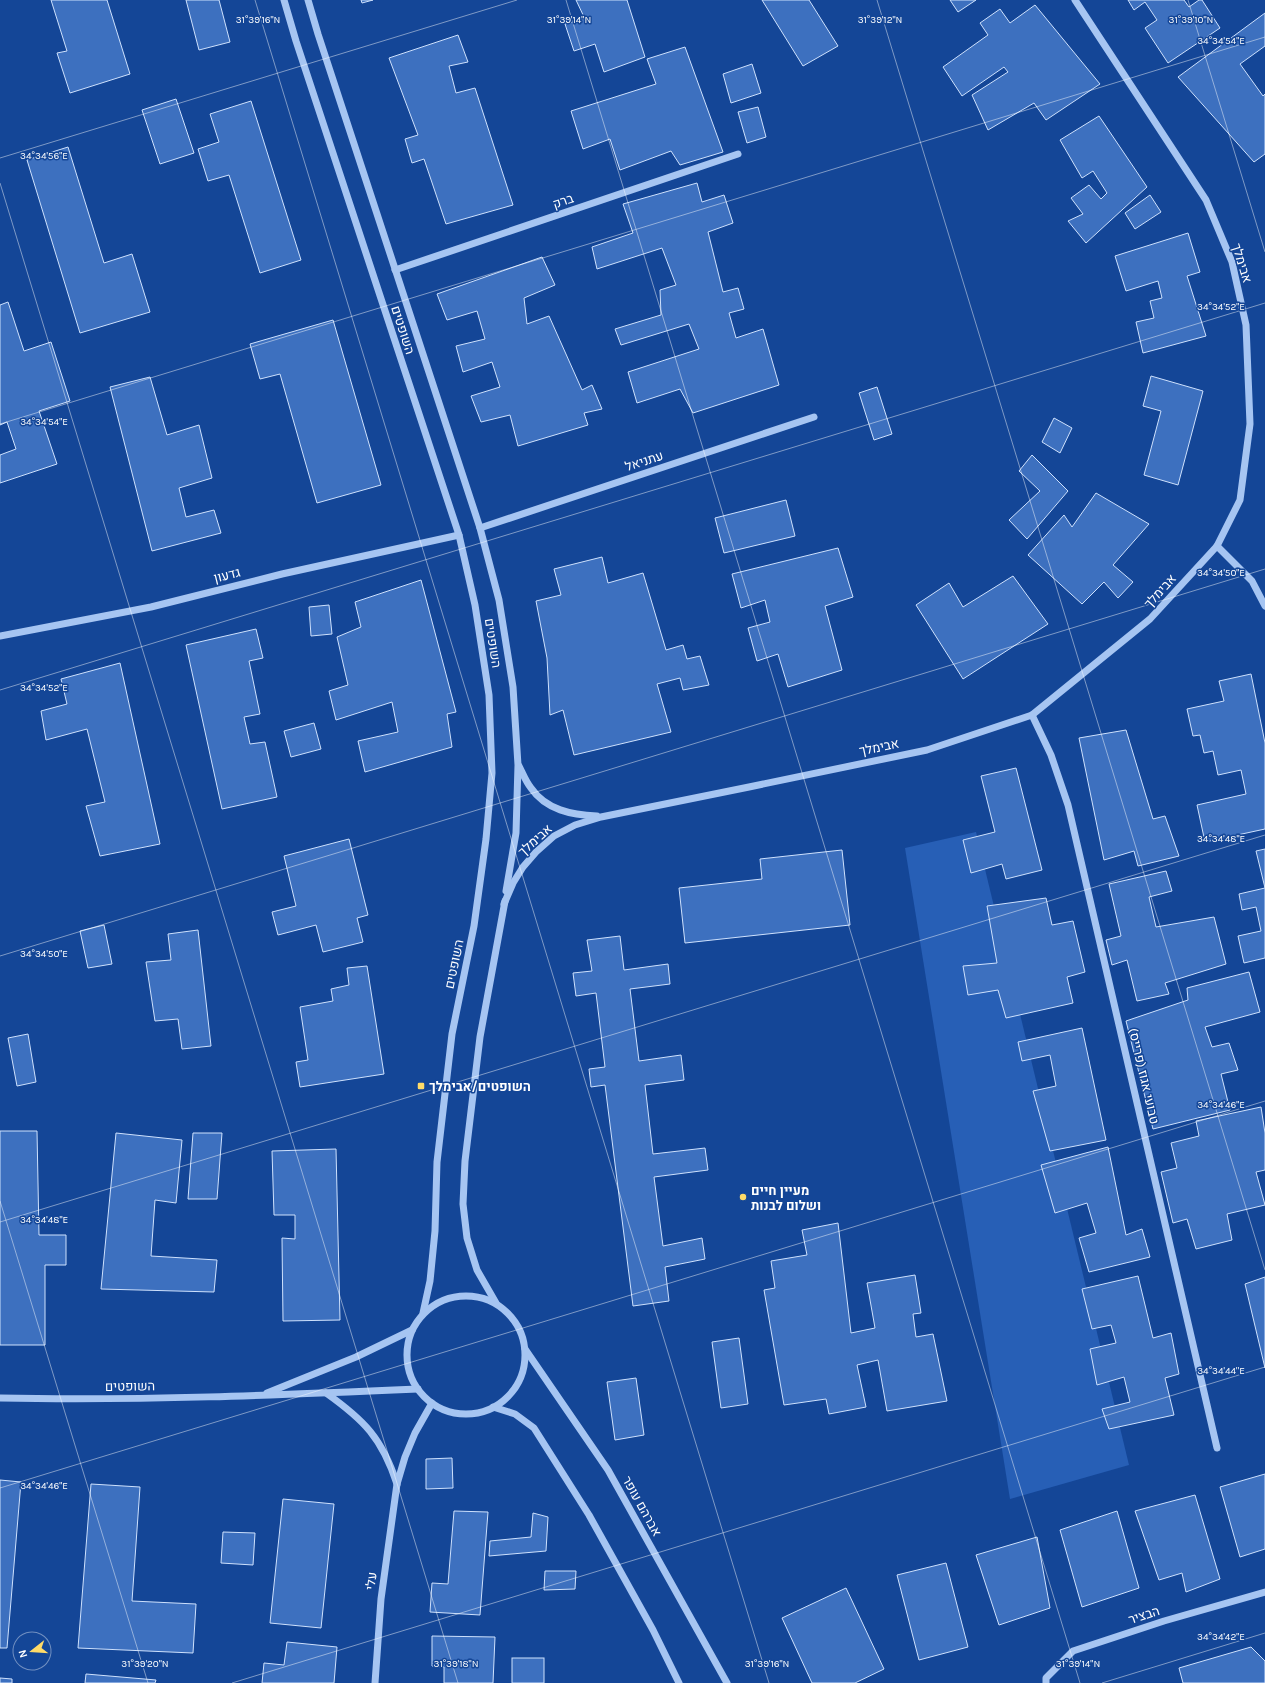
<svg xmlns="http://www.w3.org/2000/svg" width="1265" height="1683" viewBox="0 0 1265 1683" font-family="Karla,Heebo,sans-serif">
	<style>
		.green { fill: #275fb6 }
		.building { fill: #3d70bf; stroke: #cee1fd }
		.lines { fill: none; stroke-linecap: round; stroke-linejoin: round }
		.minor { stroke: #a6c5f2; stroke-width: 7 }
		.ticks { fill: none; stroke: #fff; stroke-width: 1; stroke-opacity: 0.45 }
		.poi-dot { fill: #ffdb68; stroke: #144697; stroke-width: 1.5 }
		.labels { text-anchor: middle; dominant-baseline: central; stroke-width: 3; stroke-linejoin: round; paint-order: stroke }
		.street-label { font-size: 13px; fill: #fff; stroke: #144697 }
		.poi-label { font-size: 13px; font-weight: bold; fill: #fff; stroke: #144697; text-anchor: start }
		.ticks-label { font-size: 10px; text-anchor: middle; fill: #fff; stroke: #144697; stroke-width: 3; stroke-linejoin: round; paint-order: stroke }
	</style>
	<rect width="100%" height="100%" fill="#144697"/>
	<!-- green -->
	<path class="green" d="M976,832l153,633 -119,34 -105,-651z"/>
	<!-- building -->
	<g class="building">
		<path d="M51,0h56l23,74 -60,19 -13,-40 10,-2z"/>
		<path d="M186,0h33l11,42 -31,8z"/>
		<path d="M361,0h12l-11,3z"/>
		<path d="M576,0h51l18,57 -41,15 -9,-28 -21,7 -9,-27 20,-5z"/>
		<path d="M762,0h47l29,46 -35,20z"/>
		<path d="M950,0h26l-18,12z"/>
		<path d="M1128,0h56l5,7 10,-7h3l18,28 -52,35 -23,-35 12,-8 -12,-18 -11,8z"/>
		<path d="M1035,5l65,79 -54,36 -12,-17 -46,27 -16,-35 36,-23 -4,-5 -42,29 -19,-29 45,-32 -8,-12 20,-14 10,14z"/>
		<path d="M1265,13v33l-25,18 23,32 2,-2v60l-11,8 -76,-85z"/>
		<path d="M458,35l10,27 -19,4 7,27 19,-5 38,117 -67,19 -22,-65 -12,4 -7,-24 13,-4 -29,-77z"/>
		<path d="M685,47l38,105 -43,13 -9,-14 -51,19 -10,-31 -27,10 -12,-38 85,-27 -9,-25z"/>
		<path d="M752,64l9,29 -30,10 -8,-29z"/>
		<path d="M176,99l18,54 -34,11 -18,-54z"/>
		<path d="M251,101l50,159 -41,13 -31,-98 -21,6 -10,-32 21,-7 -9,-28z"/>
		<path d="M758,107l8,30 -19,6 -9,-31z"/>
		<path d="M1099,116l48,71 -61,56 -18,-22 15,-7 -12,-16 18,-13 12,14 6,-6 -14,-22 -11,7 -22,-38z"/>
		<path d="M68,147l36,116 28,-9 18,58 -70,21 -53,-173z"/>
		<path d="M697,183l5,19 22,-7 9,28 -25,9 15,60 15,-4 6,21 -15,4 7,25 27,-9 16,56 -86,28 -13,-24 -43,14 -9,-31 71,-23 -10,-25 -68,21 -6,-16 46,-14 -1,-25 16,-5 -14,-37 -65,21 -5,-22 41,-14 -10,-29z"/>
		<path d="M1150,195l11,17 -26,17 -10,-16z"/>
		<path d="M1188,233l12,39 -13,4 19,60 -63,17 -7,-31 18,-4 -4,-17 12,-3 -4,-17 -32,10 -11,-35z"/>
		<path d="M542,257l13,28 -31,13 3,26 22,-8 33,74 10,-5 10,24 -18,4 4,12 -70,21 -8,-31 -29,7 -10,-26 29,-9 -8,-25 -29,10 -7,-26 29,-7 -8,-28 -30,9 -10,-26z"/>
		<path d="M8,302l16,49 27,-9 19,59 -31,10 18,53 -57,19v-28l16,-6 -9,-27 -7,3v-120z"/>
		<path d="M333,320l48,165 -64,18 -37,-129 -20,5 -10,-35z"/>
		<path d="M1151,376l52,15 -25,94 -34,-10 17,-64 -18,-5z"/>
		<path d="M150,377l17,58 32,-10 13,53 -33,10 7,29 28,-7 7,23 -69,18 -42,-164z"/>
		<path d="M877,387l15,47 -18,6 -15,-47z"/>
		<path d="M1054,418l18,10 -12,25 -18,-11z"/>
		<path d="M1032,455l36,36 -41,48 -18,-19 31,-29 -21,-20z"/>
		<path d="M1096,493l53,31 -36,41 20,17 -15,16 -14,-16 -22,22 -54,-49 36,-40 8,12z"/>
		<path d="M786,500l9,36 -71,17 -9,-35z"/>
		<path d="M838,548l15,49 -28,9 17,64 -54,17 -10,-33 -21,7 -9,-33 22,-6 -5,-22 -24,8 -9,-34z"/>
		<path d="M602,557l6,26 35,-10 23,77 17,-5 4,14 13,-3 9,29 -26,5 -3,-12 -23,6 14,48 -97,23 -11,-45 -13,5 -3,-57 -11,-57 25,-6 -7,-26z"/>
		<path d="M1013,576l35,48 -85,55 -47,-74 33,-22 14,24z"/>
		<path d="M421,580l35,132 -9,2 5,33 -87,25 -7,-31 40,-9 -6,-30 -56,18 -7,-29 19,-6 -11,-48 24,-10 -6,-25z"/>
		<path d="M329,605l3,29 -21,2 -2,-29z"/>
		<path d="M256,629l7,29 -14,3 11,53 -16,3 6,27 15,-2 12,55 -55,12 -36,-164z"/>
		<path d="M120,663l40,181 -60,12 -14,-50 19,-4 -18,-73 -41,11 -5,-29 26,-7 -6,-25z"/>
		<path d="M1251,674l14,69v86l-60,13 -8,-37 49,-11 -5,-24 -23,5 -5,-24 -9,2 -4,-18 -7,1 -6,-27 37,-8 -5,-20z"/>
		<path d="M314,723l7,26 -30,8 -7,-26z"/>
		<path d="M1126,730l27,89 12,-3 14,40 -41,10 -4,-15 -30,9 -25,-122z"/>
		<path d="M1016,768l26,102 -36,9 -4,-15 -31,9 -8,-33 32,-8 -14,-56z"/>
		<path d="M349,839l19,76 -11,3 6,24 -40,10 -7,-27 -38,10 -6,-23 24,-6 -12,-50z"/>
		<path d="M1265,849v109l-21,5 -6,-27 23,-5 -5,-24 -14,3 -3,-16 26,-6 -9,-37z"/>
		<path d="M842,850l8,75 -165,18 -6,-55 83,-9 -2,-20z"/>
		<path d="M1166,871l6,20 -23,6 7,30 58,-10 12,47 -61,19 4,11 -32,7 -10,-41 -15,5 -6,-25 15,-4 -12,-52z"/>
		<path d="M1046,898l6,27 21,-4 12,51 -18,5 6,26 -67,15 -8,-28 -30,5 -5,-29 34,-3 -10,-57z"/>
		<path d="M104,925l8,39 -24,4 -8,-37z"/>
		<path d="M198,930l13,116 -29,3 -4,-30 -23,2 -9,-59 25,-2 -3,-26z"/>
		<path d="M620,936l4,34 44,-6 2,20 -40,5 9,72 42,-6 3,25 -39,5 8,69 52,-6 3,22 -54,7 9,69 39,-8 3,21 -40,8 4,34 -36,5 -28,-221 -14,2 -2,-18 16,-2 -9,-74 -20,3 -3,-23 19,-2 -5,-31z"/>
		<path d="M367,966l17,108 -84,13 -4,-25 12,-2 -8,-53 33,-6 -2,-12 18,-4 -2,-17z"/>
		<path d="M1249,972l11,40 -55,15 7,20 17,-4 9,27 -17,4 9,36 -77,19 -27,-108 62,-21 -1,-12z"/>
		<path d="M1082,1028l24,112 -56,11 -17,-60 23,-5 -6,-31 -28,6 -4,-19z"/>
		<path d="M28,1034l8,48 -19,4 -9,-48z"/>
		<path d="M1261,1107l4,26v37l-9,2 9,33 -38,9 5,26 -36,9 -9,-30 -14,4 -12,-51 16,-4 -6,-25 28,-7 -3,-15z"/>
		<path d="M0,1131h37l2,104h27v30h-21v80h-45z"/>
		<path d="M116,1133l66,7 -6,63 -21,-3 -4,56 66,4 -3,32 -113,-3z"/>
		<path d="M193,1133h29l-5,66h-29z"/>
		<path d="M1108,1147l18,88 16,-6 8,28 -61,15 -10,-34 17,-5 -9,-30 -32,10 -14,-48z"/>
		<path d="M336,1149l4,171 -57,1 -1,-83 13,1v-24h-21l-2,-64z"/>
		<path d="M838,1223l13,110 24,-5 -8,-45 48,-8 6,38 -8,1 3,23 17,-3 14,67 -60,10 -9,-51 -21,5 9,42 -37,7 -3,-15 -42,6 -20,-115 11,-2 -4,-27 36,-6 -5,-25z"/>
		<path d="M1138,1276l15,62 18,-5 8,41 -14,4 9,37 -65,14 -7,-20 28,-7 -6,-25 -27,8 -7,-36 26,-6 -5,-18 -19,4 -10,-40z"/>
		<path d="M1265,1277v91l-20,-84z"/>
		<path d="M739,1338l9,66 -27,4 -9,-66z"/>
		<path d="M636,1378l8,57 -29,5 -8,-58z"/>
		<path d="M452,1458l1,30 -27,1v-30z"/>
		<path d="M1265,1474v75l-25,8 -20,-70z"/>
		<path d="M0,1480l21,2 -14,166h-7z"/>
		<path d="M91,1484l49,3 -8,114 64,3 -3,49 -115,-5z"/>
		<path d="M1195,1495l25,84 -34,13 -4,-19 -23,7 -24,-69z"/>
		<path d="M283,1499l51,5 -13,124 -51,-5z"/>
		<path d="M454,1511l34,1 -8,103 -50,-3 2,-29 16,1z"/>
		<path d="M1117,1511l22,77 -57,19 -22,-77z"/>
		<path d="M533,1513l15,4 -2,34 -57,5 1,-15 41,-4z"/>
		<path d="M223,1532l32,1 -2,32 -32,-2z"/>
		<path d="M1037,1537l13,71 -51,17 -23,-70z"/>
		<path d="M946,1563l22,84 -49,13 -22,-85z"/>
		<path d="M545,1571h31l-1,18 -31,1z"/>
		<path d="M846,1588l38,81 -29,14h-43l-30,-65z"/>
		<path d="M432,1636l63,1 -2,46h-49v-16l-12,-1z"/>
		<path d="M287,1642l50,5 -3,36h-72l2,-20 20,2z"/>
		<path d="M1251,1647l14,14v22h-82l-4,-15z"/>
		<rect x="512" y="1658" width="32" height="25"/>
		<path d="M86,1674l70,6 -1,3h-70z"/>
		<path d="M0,1678l12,1v4h-12z"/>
	</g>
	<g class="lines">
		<!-- minor -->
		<g class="minor">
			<path d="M284,0l12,41 163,494 16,70 14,90 3,78 -6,66 -12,87 -22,108 -15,128 -2,69 -5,50 -7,32"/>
			<path d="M308,0l10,34 162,494 19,72 14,87 5,78 -2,68 -10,58"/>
			<path d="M395,270l343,-116"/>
			<path d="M480,528l334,-111"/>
			<path d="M1217,546l35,35 13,25"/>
			<path d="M0,636l151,-29 131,-33 177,-39"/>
			<path d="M1032,715l19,40 17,50 149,643"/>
			<path d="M519,766c4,8 7,16 12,22 15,22 41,27 66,28"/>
			<path d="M504,904l9,-21 10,-16 13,-15 18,-16 21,-11 26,-8 148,-30 178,-37 105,-35 118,-96 67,-73 23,-46 10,-76 -4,-99 -14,-63 -26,-62 -131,-200"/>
			<circle cx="466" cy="1355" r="59"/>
			<path d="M496,1303l-19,-33 -10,-32 -4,-34 2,-43 15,-124 25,-136"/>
			<path d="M525,1349l83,121 119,213"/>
			<path d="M267,1393l89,-36 56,-27"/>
			<path d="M326,1393c38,27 56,45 71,91"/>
			<path d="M0,1398c139,3 279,-3 418,-9"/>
			<path d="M493,1407l22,7 19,14 55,87 64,115 26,53"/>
			<path d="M375,1683l6,-84 16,-115 8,-27 10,-24 17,-30"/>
			<path d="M1046,1683v-5l27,-27 91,-30 101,-29"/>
		</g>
	</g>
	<!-- ticks -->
	<path class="ticks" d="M255,0l514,1683M566,0l514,1683M877,0l388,1270M1188,0l77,252M0,158l517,-158M0,183l458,1500M0,424l1265,-387M0,690l1265,-387M0,956l1265,-387M0,1201l148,482M0,1222l1265,-387M0,1488l1265,-387M232,1683l1033,-316M1102,1683l163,-50"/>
	<!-- markers -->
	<g class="poi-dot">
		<rect x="417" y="1082" width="8" height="8" rx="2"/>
		<circle cx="743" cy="1197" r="4"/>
	</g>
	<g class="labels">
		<!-- street labels -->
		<g class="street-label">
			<text transform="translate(563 201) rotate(-19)">ברק</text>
			<text transform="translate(1242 263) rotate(73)">אבימלך</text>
			<text transform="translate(403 330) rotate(72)">השופטים</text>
			<text transform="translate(644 461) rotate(-18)">עתניאל</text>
			<text transform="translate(227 575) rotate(-14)">גדעון</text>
			<text transform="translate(1160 591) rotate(-48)">אבימלך</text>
			<text transform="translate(493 643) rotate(81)">השופטים</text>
			<text transform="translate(879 747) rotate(-12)">אבימלך</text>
			<text transform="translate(535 840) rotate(-42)">אבימלך</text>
			<text transform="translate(454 964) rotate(-78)">השופטים</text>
			<text transform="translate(1144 1076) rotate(77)">טבועי אגוז (פרייס)</text>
			<text transform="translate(130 1386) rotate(-1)">השופטים</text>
			<text transform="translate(642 1506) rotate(61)">אברהם עופר</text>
			<text transform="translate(371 1581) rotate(-83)">עלי</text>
			<text transform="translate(1144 1615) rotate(-18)">הבציר</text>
		</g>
		<!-- poi labels -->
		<g class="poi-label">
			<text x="429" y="1086">השופטים/אבימלך</text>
			<text x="751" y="1190">מעיין חיים<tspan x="751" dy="15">ושלום לבנות</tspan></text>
		</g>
	</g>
	<g class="ticks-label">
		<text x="258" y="23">31°39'16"N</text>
		<text x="569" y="23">31°39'14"N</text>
		<text x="880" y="23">31°39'12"N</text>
		<text x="1191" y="23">31°39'10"N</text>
		<text x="1221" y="44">34°34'54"E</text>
		<text x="44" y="159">34°34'56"E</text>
		<text x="1221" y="310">34°34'52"E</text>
		<text x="44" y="425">34°34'54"E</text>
		<text x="1221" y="576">34°34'50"E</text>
		<text x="44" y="691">34°34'52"E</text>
		<text x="1221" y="842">34°34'48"E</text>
		<text x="44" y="957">34°34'50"E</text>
		<text x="1221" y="1108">34°34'46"E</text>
		<text x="44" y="1223">34°34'48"E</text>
		<text x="1221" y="1374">34°34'44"E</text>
		<text x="44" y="1489">34°34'46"E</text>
		<text x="1221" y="1640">34°34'42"E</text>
		<text x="145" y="1667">31°39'20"N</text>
		<text x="456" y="1667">31°39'18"N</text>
		<text x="767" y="1667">31°39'16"N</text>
		<text x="1078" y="1667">31°39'14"N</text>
	</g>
	<!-- north arrow -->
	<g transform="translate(32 1651) rotate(253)"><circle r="19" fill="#144697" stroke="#7290c1"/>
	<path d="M0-3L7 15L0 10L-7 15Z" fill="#ffdb68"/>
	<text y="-6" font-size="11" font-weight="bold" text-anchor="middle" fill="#ffffff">N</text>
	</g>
</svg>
